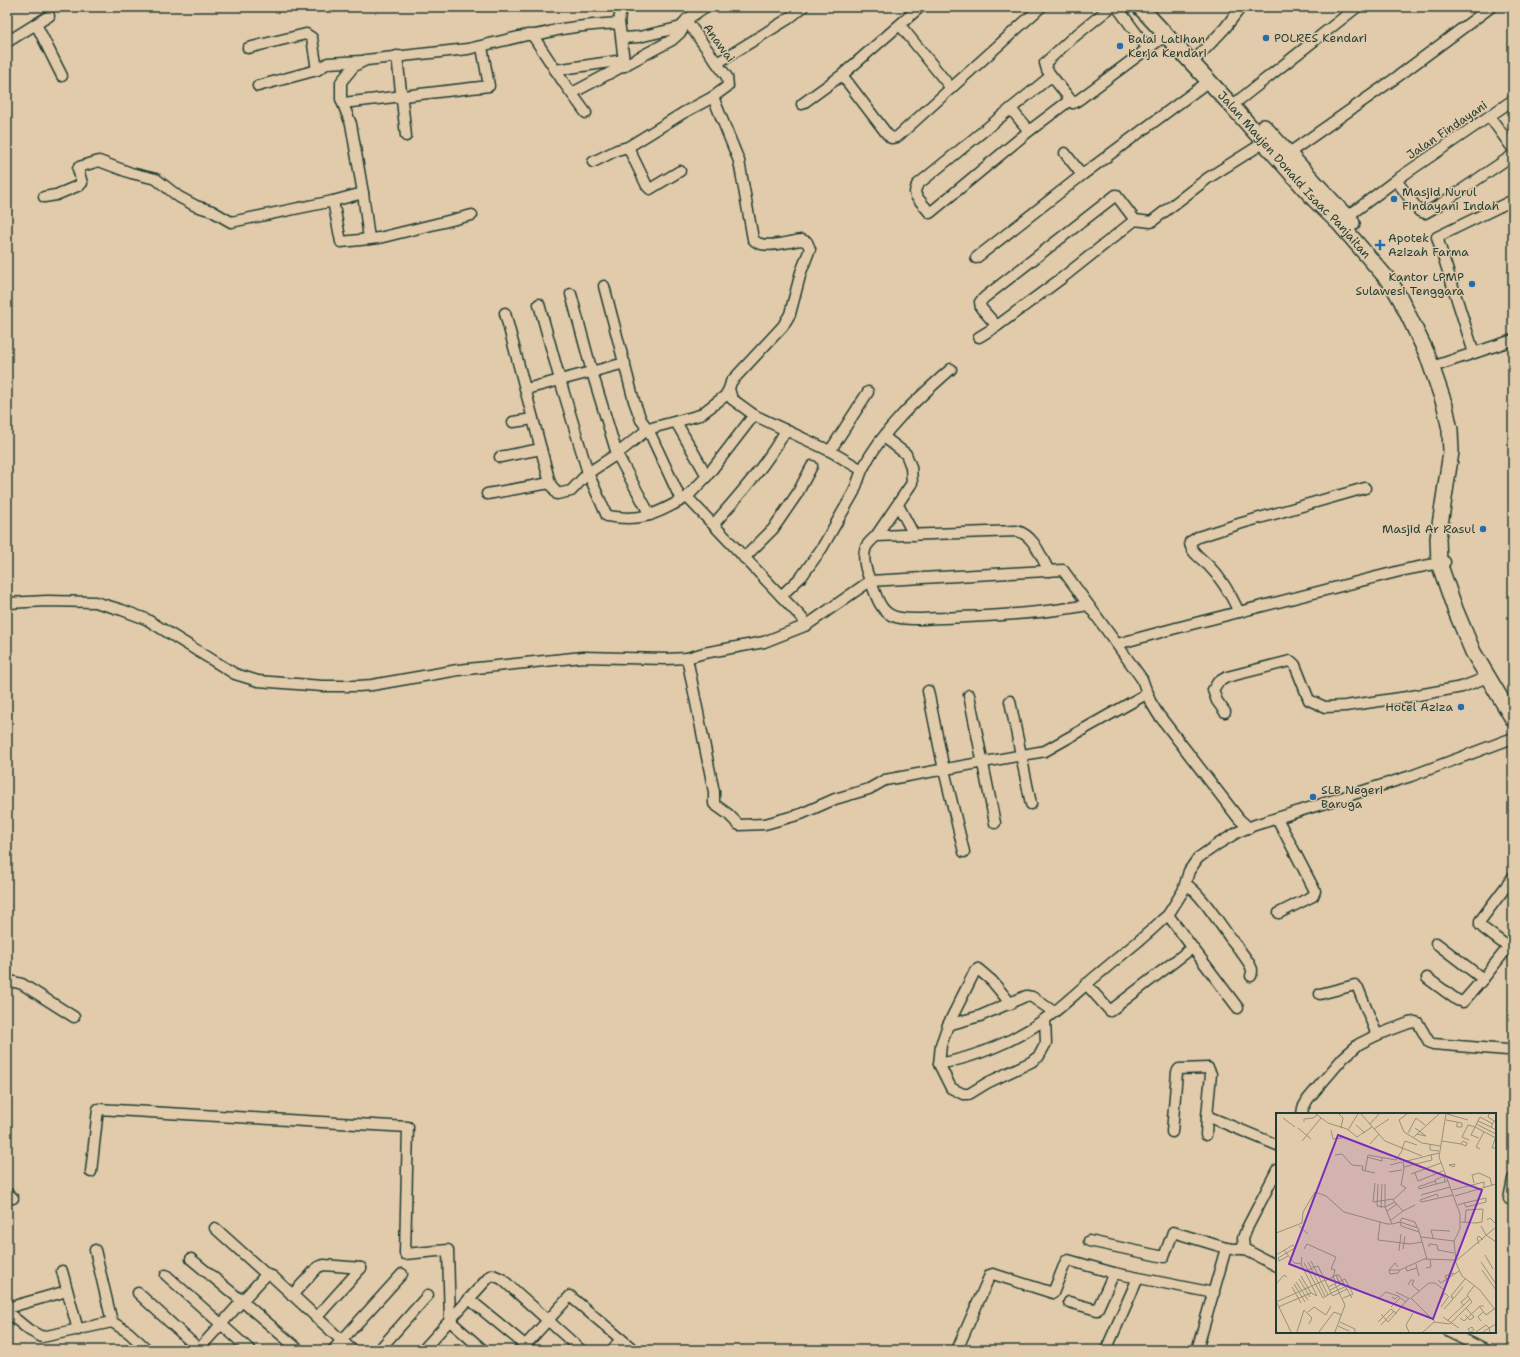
<svg xmlns="http://www.w3.org/2000/svg" width="1520" height="1357" viewBox="0 0 1520 1357" font-family="'Shantell Sans',sans-serif">
	<style>
		.lines { fill: none; stroke-linecap: round; stroke-linejoin: round }
		.minor-casing { stroke: #1f3d34; stroke-width: 13 }
		.highway-casing { stroke: #1f3d34; stroke-width: 18 }
		.minor { stroke: #e2cbab; stroke-width: 10 }
		.highway { stroke: #e2cbab; stroke-width: 15 }
		.poi-dot { fill: #1f6fb2; stroke: #e2cbab; stroke-width: 1.5 }
		.labels { text-anchor: middle; dominant-baseline: central; stroke-width: 3; stroke-linejoin: round; paint-order: stroke }
		.poi-label { font-size: 12px; fill: #1f3d34; stroke: #e2cbab; text-anchor: start }
		.street-label { font-size: 12px; fill: #1f3d34; stroke: #e2cbab }
		.inset-road { fill: none; stroke: #94927b; stroke-width: 1 }
		.view { fill: #7b2cbf; fill-opacity: 0.15; stroke: #7b2cbf; stroke-width: 2 }
		.inset-edge { fill: none; stroke: #1f3d34; stroke-width: 2 }
	</style>
	<rect width="100%" height="100%" fill="#e2cbab"/>
	<filter id="ink" filterUnits="userSpaceOnUse"><feTurbulence type="fractalNoise" baseFrequency=".025" numOctaves="2"/><feDisplacementMap in="SourceGraphic" scale="8" xChannelSelector="R" yChannelSelector="G"/><feConvolveMatrix kernelMatrix="1 2 1 2 8 2 1 2 1" color-interpolation-filters="sRGB"/></filter>
	<g filter="url(#ink)">
		<g class="lines">
			<!-- minor casing -->
			<g class="minor-casing">
				<g id="minor">
					<path d="M705,7l-19,13 41,57 1,9 -15,11 26,64 14,78c8,12 37,2 49,1l5,2 3,7 -9,23 -11,42 -7,12 -52,56 -2,7 3,10 22,16 76,36 32,19c20,-40 56,-72 89,-101"/>
					<path d="M1111,7l-41,33 -25,23 2,7 26,33 4,-2 89,-66"/>
					<path d="M1117,7l31,42"/>
					<path d="M619,23c3,15 3,29 6,43"/>
					<path d="M36,24l26,52"/>
					<path d="M900,25l51,63"/>
					<path d="M533,36l31,47 22,30"/>
					<path d="M622,38l17,-1 30,-7 12,-3 4,-5"/>
					<path d="M7,42l42,-26"/>
					<path d="M248,48l58,-14 6,4 5,32"/>
					<path d="M397,56l9,80"/>
					<path d="M717,63l71,-44 15,-12"/>
					<path d="M1192,63l33,-35 16,-21"/>
					<path d="M555,70l69,-10"/>
					<path d="M842,75l45,59 4,4 6,-1 144,-130"/>
					<path d="M1051,76l-134,109 -2,7 1,4 14,17 99,-82 41,-31"/>
					<path d="M258,86l59,-16 11,-7 34,-2"/>
					<path d="M576,91l96,-51 10,-9 -1,-4"/>
					<path d="M1239,100l118,-93"/>
					<path d="M343,103l146,-17 -7,-39"/>
					<path d="M802,104l40,-29 78,-68"/>
					<path d="M1011,109l18,22"/>
					<path d="M1490,117l23,32"/>
					<path d="M628,147l19,39 3,3 30,-18"/>
					<path d="M1065,153l17,22"/>
					<path d="M1289,153l108,-76 94,-70"/>
					<path d="M593,162l24,-12 11,-3 55,-34 30,-16"/>
					<path d="M1396,180l23,31 6,2 16,-9 72,-49"/>
					<path d="M44,197l12,-2 24,-10 2,-2 -4,-14 1,-2 20,-6 32,12 25,6 23,18 17,9 16,5 19,11 102,-21 8,41 38,-4 93,-23"/>
					<path d="M333,201l30,-8"/>
					<path d="M1347,217l49,-37 117,-80"/>
					<path d="M1135,220l-73,58 -65,48 -16,-18 -1,-6 5,-5 131,-102 19,25 16,2 57,-44 57,-36"/>
					<path d="M369,239l-6,-46 -12,-69 -10,-25v-17l13,-16 12,-6 102,-11 59,-14c12,1 23,-4 35,-6 19,-3 37,-5 57,-6l2,-16"/>
					<path d="M976,258l106,-83 127,-94"/>
					<path d="M604,286l30,115 7,19 7,9 33,71"/>
					<path d="M571,294l21,78 25,82 33,61"/>
					<path d="M539,304l21,76 28,93 19,43c35,6 50,-2 80,-19"/>
					<path d="M505,313l45,170 7,11 14,-3 17,-18 29,-19 31,-25 52,-14 25,-19 4,-7"/>
					<path d="M979,337l18,-11"/>
					<path d="M1474,353l-37,-116 76,-37"/>
					<path d="M1432,367l81,-27"/>
					<path d="M526,389l99,-26"/>
					<path d="M513,422l20,-3"/>
					<path d="M676,422l31,54"/>
					<path d="M830,451l38,-59"/>
					<path d="M500,457l41,-8"/>
					<path d="M487,494l63,-11"/>
					<path d="M898,505l16,30"/>
					<path d="M714,524c26,-30 52,-59 72,-94"/>
					<path d="M876,536l36,-53 -1,-16 -5,-13 -22,-17"/>
					<path d="M744,558l29,-29 24,-35 15,-28"/>
					<path d="M1049,571c-8,-14 -15,-36 -32,-40l-141,5c-3,3 -8,7 -10,11 -4,10 0,24 4,33 5,11 8,27 19,34 12,8 39,4 54,4 48,-2 97,-4 145,-13"/>
					<path d="M781,596l21,-20 20,-28 32,-56 8,-22"/>
					<path d="M7,603l40,-2 48,1 27,8 24,9 89,55 23,7 64,5h37l13,-1 86,-15 125,-13 83,2 21,-1 17,-5 60,-11 43,-17 -6,-8 -114,-120 20,-21 47,-61"/>
					<path d="M1239,612c-8,-17 -17,-33 -30,-46 -7,-7 -19,-14 -19,-24l8,-5 44,-14 123,-35"/>
					<path d="M807,625l63,-44 193,-11 79,109 8,22 8,13 81,105 10,9"/>
					<path d="M1117,644l59,-16 228,-58 41,-8"/>
					<path d="M687,658l27,134v12l14,10 11,11 26,-1 36,-10 34,-15 34,-10 16,-9 160,-29 103,-58"/>
					<path d="M928,691l16,79 20,82"/>
					<path d="M969,695l26,128"/>
					<path d="M1010,701l21,103"/>
					<path d="M1225,712l-8,-11 -4,-11 5,-8 9,-5 63,-16 2,1 3,3 14,35 16,7 20,-1 62,-9 55,-10 26,-10"/>
					<path d="M1277,818l38,73 -2,5 -34,17"/>
					<path d="M1186,884c16,11 33,39 45,55 7,9 15,18 20,28 2,3 1,6 0,9"/>
					<path d="M1168,915l70,93"/>
					<path d="M1436,943l47,36"/>
					<path d="M1508,947l-25,-19 -3,-3v-4l33,-44"/>
					<path d="M1427,978l30,22 6,2 20,-23 30,-38"/>
					<path d="M7,980l15,4 52,33"/>
					<path d="M1086,984l24,27 82,-63"/>
					<path d="M1320,994l35,-9 3,3 19,47"/>
					<path d="M1011,1004l-19,-23 -14,-12 -3,2 -27,54 -7,20 -2,19c37,-7 76,-23 106,-45 20,-14 37,-32 56,-47 21,-18 42,-33 61,-52l6,-5 15,-24 6,-20 9,-13 20,-14 20,-12 17,-7 156,-49 102,-38"/>
					<path d="M948,1025l32,-9 46,-20 6,1 22,15"/>
					<path d="M939,1064l12,24 12,6h6l18,-11 44,-21 8,-6 7,-13 -1,-24"/>
					<path d="M1302,1114l1,-6 5,-9 35,-41 16,-14 18,-9 32,-12 6,-1 3,1 11,19 4,2 74,6"/>
					<path d="M1172,1132l5,-60 2,-3 29,-1 3,6 -4,42 70,29"/>
					<path d="M1206,1135l1,-19"/>
					<path d="M1277,1170l-31,60 -3,8 1,11 33,17"/>
					<path d="M91,1172l7,-63 310,18 -3,127 43,-4 2,71 33,29"/>
					<path d="M7,1193l6,5"/>
					<path d="M1509,1199l4,-20"/>
					<path d="M215,1228l52,47"/>
					<path d="M1089,1241l75,16 9,-25 53,16 8,1h10"/>
					<path d="M95,1250l17,72 16,10 20,18"/>
					<path d="M191,1259l51,42 23,-25 3,-1 4,1 80,74"/>
					<path d="M62,1271l16,59"/>
					<path d="M166,1275l84,75"/>
					<path d="M138,1293l62,57"/>
					<path d="M292,1295l26,-28 6,-2 37,3"/>
					<path d="M469,1299l21,-23 3,-1 9,4 79,71"/>
					<path d="M1069,1302l28,8 17,-37 100,20"/>
					<path d="M7,1308l60,-17"/>
					<path d="M7,1312l22,18 13,7 70,-15"/>
					<path d="M316,1318l45,-50"/>
					<path d="M1449,1332l36,18"/>
					<path d="M198,1350l44,-49 57,49"/>
					<path d="M333,1350l69,-76"/>
					<path d="M379,1350l49,-55"/>
					<path d="M423,1350l46,-51 56,46"/>
					<path d="M521,1350l49,-54 64,54"/>
					<path d="M612,1350l9,-11"/>
					<path d="M957,1350l33,-75 3,-1 60,19 13,-32 2,-1 46,13"/>
					<path d="M1106,1350l32,-72"/>
					<path d="M1197,1350l29,-102"/>
				</g>
			</g>
			<!-- highway casing -->
			<g class="highway-casing">
				<g id="highway">
					<path id="s1" d="M1140,7l92,99 83,94 24,23 52,60 10,17 26,54 18,52 5,24 1,22 -13,86 1,25 16,46 18,43 40,67"/>
					<path d="M1264,127l88,96"/>
				</g>
			</g>
			<!-- minor -->
			<use href="#minor" class="minor"/>
			<!-- highway -->
			<use href="#highway" class="highway"/>
		</g>
	</g>
	<!-- markers -->
	<g class="poi-dot">
		<circle cx="1266" cy="38" r="4"/>
		<circle cx="1120" cy="46" r="4"/>
		<circle cx="1394" cy="199" r="4"/>
		<path d="M1378 239h4v4h4v4h-4v4h-4v-4h-4v-4h4z"/>
		<circle cx="1472" cy="284" r="4"/>
		<circle cx="1483" cy="529" r="4"/>
		<circle cx="1461" cy="707" r="4"/>
		<circle cx="1313" cy="797" r="4"/>
	</g>
	<g class="labels">
		<!-- poi labels -->
		<g class="poi-label">
			<text x="1274" y="38">POLRES Kendari</text>
			<text x="1128" y="39">Balai Latihan<tspan x="1128" dy="14">Kerja Kendari</tspan></text>
			<text x="1402" y="192">Masjid Nurul<tspan x="1402" dy="14">Findayani Indah</tspan></text>
			<text x="1388" y="238">Apotek<tspan x="1388" dy="14">Azizah Farma</tspan></text>
			<text x="1464" y="277" text-anchor="end">Kantor LPMP<tspan x="1464" dy="14">Sulawesi Tenggara</tspan></text>
			<text x="1475" y="529" text-anchor="end">Masjid Ar Rasul</text>
			<text x="1453" y="707" text-anchor="end">Hotel Aziza</text>
			<text x="1321" y="790">SLB Negeri<tspan x="1321" dy="14">Baruga</tspan></text>
		</g>
		<!-- street labels -->
		<g class="street-label">
			<text transform="translate(719 43) rotate(54)">Anawai</text>
			<text transform="translate(1447 130) rotate(-34)">Jalan Findayani</text>
			<text stroke="none"><textPath href="#s1" startOffset="228">Jalan Mayjen Donald Isaac Panjaitan</textPath></text>
		</g>
	</g>
	<!-- overview -->
	<g transform="translate(1276 1113)">
		<rect width="220" height="220" fill="#e2cbab"/>
		<path class="inset-road" d="M40,1l12,9 19,6 10,8 15,-10M63,1l4,4 -2,10M85,1l24,27 37,15M131,1l-8,6 5,12 18,11 18,3M170,1l-7,43 21,57v15l-6,12 2,22 6,13 18,14 16,21M171,1l21,6M213,1l-1,3 8,5M7,5l12,9M170,7l16,3v4h-5v-4M202,8l2,-4 13,7M218,8l-3,6 5,3M28,9v-3l9,-1 4,-3M94,11l9,-10M200,11l20,10M80,12l9,8M215,14l-13,-6 -3,6 21,11M22,15l13,11M98,16l15,-10M55,17l2,9 9,-1M72,17l10,-16M132,20l8,-15 9,7M141,21l22,-20M220,23l-4,12h4M137,25l4,-4 9,2 -11,-8M193,27l-7,-3 6,-12 7,2 -4,8 8,3M26,28l19,-23M166,28l19,3 2,-3 4,2 -1,3 -5,-2M94,31l9,-10M154,32v5l9,1M126,36l3,-8 12,4M204,36l-4,-2 8,-15M59,42l7,-1 10,11 11,1 -1,4 13,3M91,44l15,4v-4M179,51l-1,3 -5,-2zM114,52l12,-3M128,54l28,-7 -1,-6M89,58l3,-16 28,5 7,-11M113,59l13,-2M139,60l3,8 25,-10M135,61l30,-11M159,68l-17,6 1,2 17,-5M169,69l-1,-6 -9,4 1,4 9,-2 2,-1M99,70l-2,19 20,-3M198,70l-2,-8 7,-2 11,5 2,8M102,71l-1,22 8,1M176,77l32,-8v6M145,82l29,-8M179,83l41,-12M162,84l-1,-3 -17,6 1,2 32,-7M139,92l-12,6 -10,-11 13,-12 -5,-3 3,-16 -1,-7 36,-9M182,92l6,-2 22,-5v4l-20,5 -2,-4M109,94v-23M105,95l1,-24M111,98l10,-7M115,107l12,-9M211,107l3,-2 6,6M104,109l-2,18 32,4 12,-2M124,109l2,-4 13,4 2,5M124,109l1,4 18,6M185,109l15,1 6,-1 1,-13 -17,1 -1,12M116,111l8,-2 18,6 9,31M23,113l9,8M205,113l5,9 10,7M0,120l26,-10 1,-11 12,-20 11,4 18,16 43,12h5l-7,-17 10,-5M145,124l33,4M157,125l-2,-8 19,1M203,131l-2,-6 2,-2 4,4M153,134v-3l8,1 1,5 16,3M28,136l3,-5 29,13 -5,12 4,1 -2,7 3,6M127,136l2,-13M8,137l10,13 7,1M123,138l2,-17M0,142l17,-10 3,4M209,142l8,14M26,144l-1,7 16,32 -6,-3M2,145l17,-10M2,145l1,3 9,-5M181,147l39,-33M32,149l17,34M205,149l15,22M28,150l19,35 8,-5 -13,-27 -4,1 -3,-6M140,151l3,12M122,154l-3,-4 -6,7h11l24,-11 31,1M130,155l1,3 10,-3M150,155l5,-1 -1,-8M113,157l1,4 8,-1 2,-3M206,157l14,20M31,158l7,-4 14,28M60,162h3l13,23M25,163l7,12M23,166l11,18M162,167l3,3 18,-12M171,167l-2,-4 9,-3M49,168l11,-6 3,7M20,169l12,18M0,171l8,-9 3,2M18,171l11,18M59,171l10,21 -10,27M132,172l3,-5h3l-2,5 7,6M16,174l9,16M52,174l17,-8 8,15 -10,4M187,174l-9,11 -3,-2 14,-17M71,176l-14,7 -2,-3 18,-8M54,177l14,-7M120,179l14,7M116,184l3,2 3,-3 8,6M102,186l8,-7 12,4M0,188l15,31M0,189l49,-22M162,191l7,-11 3,3M188,193l-3,-4 7,-6M203,193l7,9 8,-6M2,194l33,-14 -3,-5M115,194l9,-9M165,194l8,-11M168,196l9,-10 -2,-2M32,199l6,-5 12,8 5,-9M105,201l7,8 21,-24M189,202l5,5 4,-3 -8,-9M167,204l16,11M184,205l4,3 16,-15h4M171,208l23,-22M205,208l-3,-4 5,-5M64,209l15,7v3M102,209l13,-13 6,5M159,209l-24,-24 18,-15h6l8,6M105,212l13,-14M62,213l11,5M21,219l7,-22 8,8 -3,6M43,219l15,-20 8,3M133,219l-3,-7 7,-12M147,219l11,-10 16,2 22,-22 -5,-7 7,-9M194,219l-2,-3 4,-2 2,3 -3,2M200,219l10,-7 3,3 -6,4M214,219l-1,-4 7,-4"/>
		<path class="view" d="M62,22l144,55 -49,129 -144,-55z"/>
		<rect width="220" height="220" class="inset-edge"/>
	</g>
	<!-- margin -->
	<rect width="1520" height="1357" fill="none" stroke="#e2cbab" stroke-width="24"/>
	<rect x="12" y="12" width="1496" height="1333" fill="none" stroke="#1f3d34" stroke-width="1.5" filter="url(#ink)"/>
</svg>
